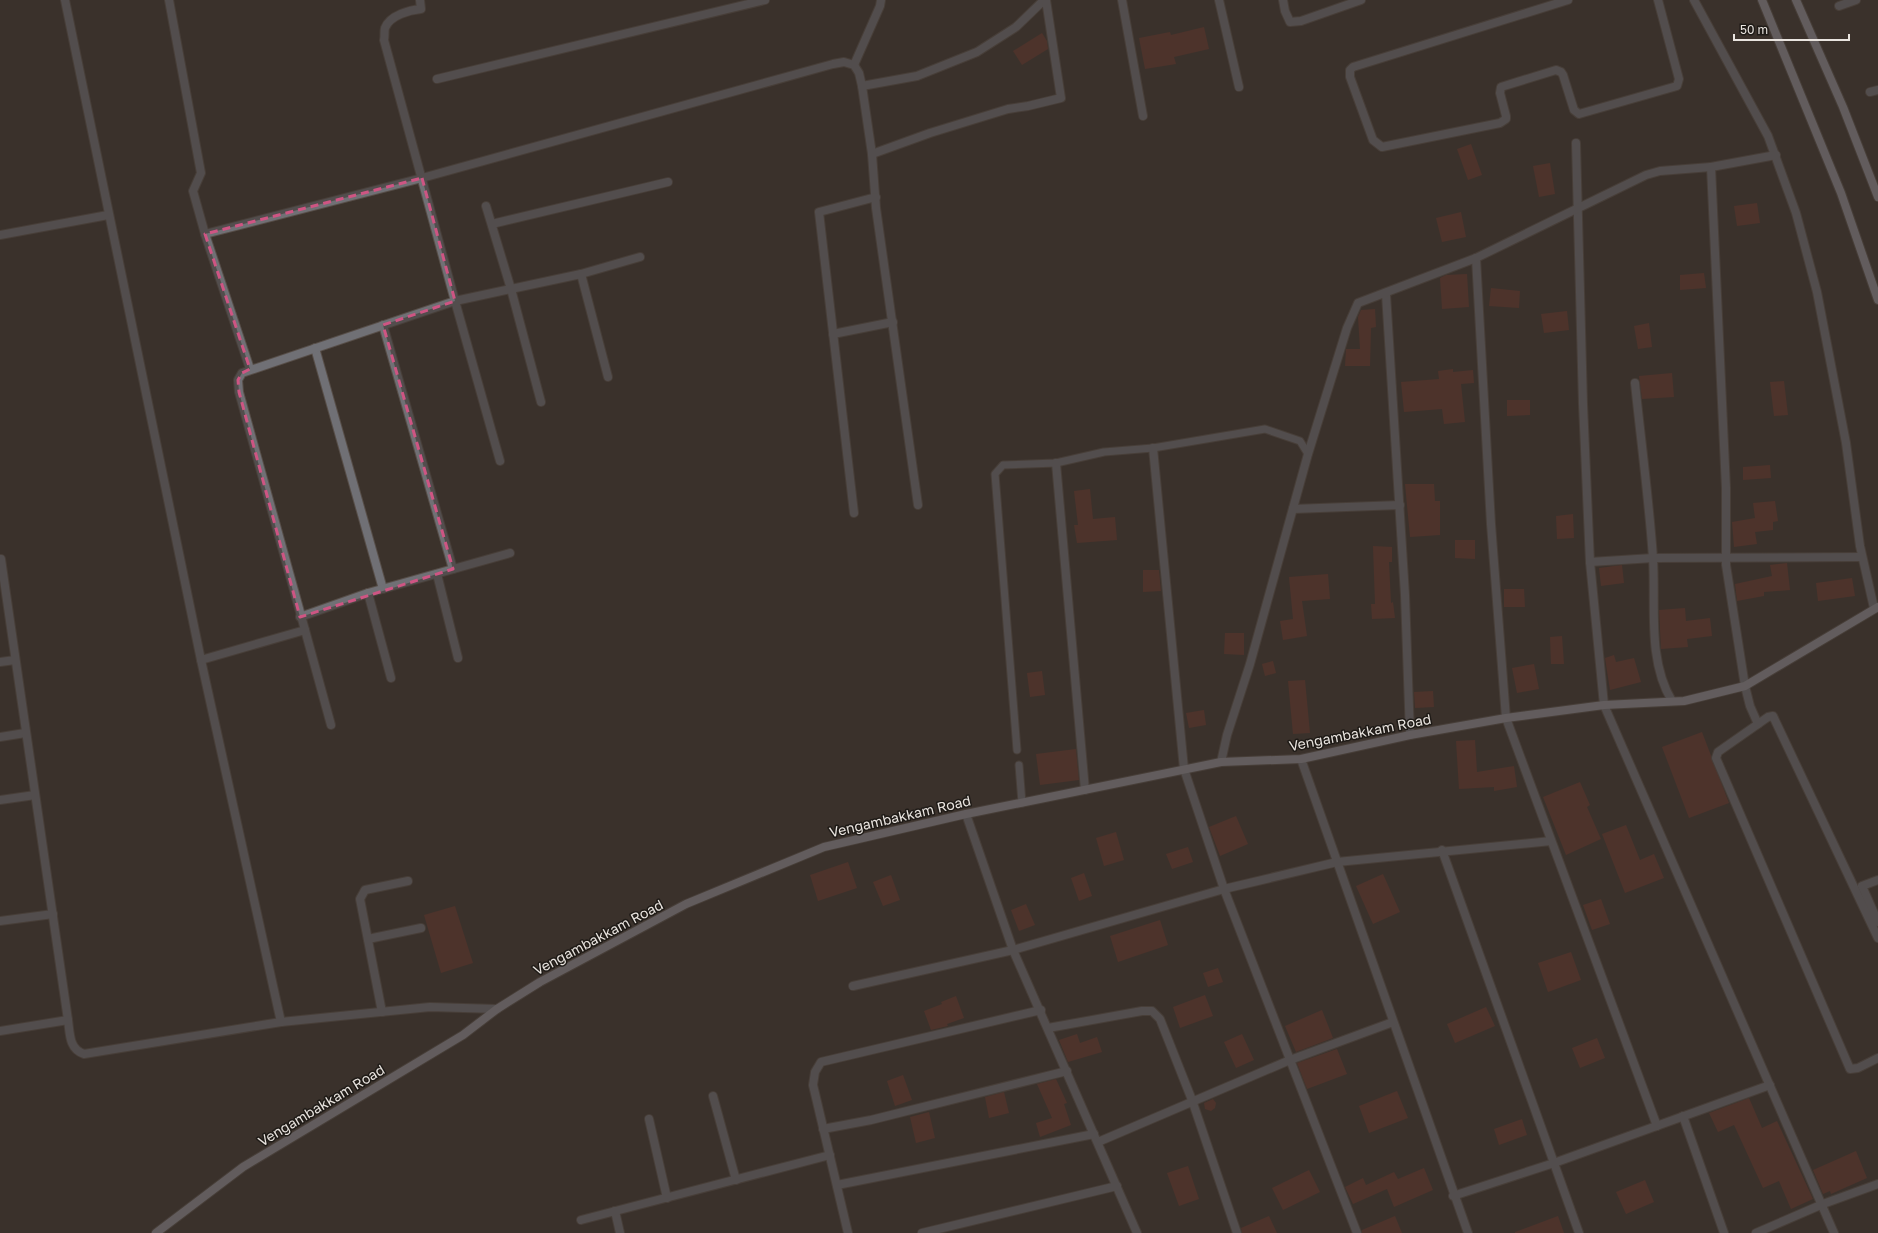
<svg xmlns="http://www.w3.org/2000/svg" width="1878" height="1233" viewBox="0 0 1878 1233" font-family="'Golos Text',sans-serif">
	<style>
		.building { fill: #65352a }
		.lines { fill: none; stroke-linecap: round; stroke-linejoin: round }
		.lane-casing { stroke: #574e48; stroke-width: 9 }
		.street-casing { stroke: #574e48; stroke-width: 10 }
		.secondary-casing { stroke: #574e48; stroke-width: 10 }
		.lane { stroke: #707075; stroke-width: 7 }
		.street { stroke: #707075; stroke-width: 8 }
		.secondary { stroke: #929199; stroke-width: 8 }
		.marked { fill: none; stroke: #ce5583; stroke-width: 3; stroke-dasharray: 8 5; stroke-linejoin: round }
		.labels { text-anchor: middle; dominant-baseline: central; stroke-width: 3; stroke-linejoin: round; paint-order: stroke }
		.street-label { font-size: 14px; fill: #e9e4df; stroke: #1f1b17 }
	</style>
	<rect width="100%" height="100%" fill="#3b322b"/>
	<!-- building -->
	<g class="building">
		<path d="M1204,27l5,22 -35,8 2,7 -31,5 -6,-31 31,-6 1,3z"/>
		<path d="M1042,33l5,8 1,8 -26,16 -9,-14z"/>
		<path d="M1471,144l11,31 -14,5 -11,-31z"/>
		<path d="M1550,163l5,31 -16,3 -6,-31z"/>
		<path d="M1757,203l3,20 -23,3 -3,-20z"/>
		<path d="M1461,212l5,25 -24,5 -6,-24z"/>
		<path d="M1704,273l2,15 -26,2v-15z"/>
		<path d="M1467,274l2,33 -27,2 -2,-31 6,-3z"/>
		<path d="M1491,288l29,3 -1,17 -30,-2z"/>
		<path d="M1375,309l1,18 -5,1 -1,38h-25l1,-17h14l-2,-32 3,-7z"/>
		<path d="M1567,311l2,19 -25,3 -3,-19z"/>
		<path d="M1649,323l3,24 -14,2 -4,-23z"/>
		<path d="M1453,369v3l20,-2 1,13 -13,1 4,38 -21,2 -2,-15 -38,3 -3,-30 38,-3 -1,-8z"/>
		<path d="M1672,373l2,24 -32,2 -3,-23z"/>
		<path d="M1784,381l4,34 -14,1 -4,-34z"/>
		<path d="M1507,400h23v15l-23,1z"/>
		<path d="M1770,465l1,13 -28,2v-13z"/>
		<path d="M1405,484h29l1,17h5v34l-30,2z"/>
		<path d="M1090,489l3,30 22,-2 2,23 -40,3 -3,-18h4l-4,-34z"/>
		<path d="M1775,501l3,20 -5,1v8l-18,2 2,12 -23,3 -2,-25 23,-4 -2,-15z"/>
		<path d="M1573,514l1,24 -17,1 -1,-23z"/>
		<path d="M1455,540h20v19l-20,-1z"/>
		<path d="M1373,546l19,1v15h-3l2,41 2,-1 2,16 -23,1 -1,-15h4z"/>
		<path d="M1787,563l3,27 -26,2v4l-27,5 -2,-17 37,-8 -2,-11z"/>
		<path d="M1622,565l2,18 -23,3 -2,-18z"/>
		<path d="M1143,570h16l2,21 -18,1z"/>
		<path d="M1328,574l2,25 -28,2 5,35 -24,4 -3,-19 13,-2 -4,-42z"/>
		<path d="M1852,578l3,18 -37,5 -2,-18z"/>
		<path d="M1504,589h20l1,18h-21z"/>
		<path d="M1685,608l1,13 24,-3 2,18 -25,3 1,8 -27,2 -2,-39z"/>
		<path d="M1225,633h19v22l-20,-1z"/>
		<path d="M1562,636l2,28h-13l-1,-27z"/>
		<path d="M1614,655l2,7 18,-4 7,24 -31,8 -5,-32z"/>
		<path d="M1273,661l3,12 -11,3 -3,-12z"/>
		<path d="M1534,664l5,25 -22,4 -5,-25z"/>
		<path d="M1042,671l3,24 -15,2 -3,-24z"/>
		<path d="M1305,680l5,53 -17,1 -5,-53z"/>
		<path d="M1433,691l1,16 -19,1 -1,-16z"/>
		<path d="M1204,710l2,15 -17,3 -3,-15z"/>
		<path d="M1702,732l27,71 -40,15 -27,-71z"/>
		<path d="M1475,740l2,32 37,-6 3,21 -23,4v-4l-35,2 -3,-48z"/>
		<path d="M1076,749l3,31 -39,5 -4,-31z"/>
		<path d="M1580,782l10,23 -3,2 14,32 -35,16 -23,-58z"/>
		<path d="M1236,816l12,28 -28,12 -11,-29z"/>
		<path d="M1626,825l14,35 14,-6 10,24 -39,15 -23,-59z"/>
		<path d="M1116,832l8,28 -20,6 -8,-28z"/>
		<path d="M1188,847l5,15 -21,7 -6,-15z"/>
		<path d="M848,862l9,26 -39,13 -8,-26z"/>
		<path d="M1084,873l8,23 -13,5 -8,-23z"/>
		<path d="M1383,874l17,38 -27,12 -17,-38z"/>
		<path d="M891,875l9,25 -17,6 -10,-24z"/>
		<path d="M1601,899l9,25 -18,6 -9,-25z"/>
		<path d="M1026,904l9,21 -16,6 -8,-21z"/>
		<path d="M455,906l18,57 -32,10 -17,-58z"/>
		<path d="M1160,920l8,25 -50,17 -8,-26z"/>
		<path d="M1571,952l10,28 -33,12 -10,-29z"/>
		<path d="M1218,968l5,14 -15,5 -5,-14z"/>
		<path d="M1205,995l8,21 -33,12 -7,-21z"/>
		<path d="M956,996l8,22 -17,6 1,2 -17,4 -7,-19 18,-7 -1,-2z"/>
		<path d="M1486,1007l9,19 -40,17 -8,-19z"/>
		<path d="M1322,1010l11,28 -37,14 -11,-26z"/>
		<path d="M1077,1034l3,9 17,-6 5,15 -34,10 -9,-22z"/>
		<path d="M1242,1034l12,26 -18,8 -12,-26z"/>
		<path d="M1597,1038l8,20 -25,10 -8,-20z"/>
		<path d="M1337,1049l10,25 -40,15 -10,-26z"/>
		<path d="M903,1075l9,25 -17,6 -8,-25z"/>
		<path d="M1056,1079l11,24 -3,1 7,21 -31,12 -4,-14 16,-5 -15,-34z"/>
		<path d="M1397,1091l11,27 -39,15 -10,-27z"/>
		<path d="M1004,1092l5,21 -20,5 -4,-21z"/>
		<path d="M1749,1098l13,30 15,-7 36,78 -22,10 -12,-28 -16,7 -29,-63 -16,7 -9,-19z"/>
		<path d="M1213,1099l3,4 -1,5 -4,3 -6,-2 -1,-6z"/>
		<path d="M929,1112l6,26 -19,5 -6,-26z"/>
		<path d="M1522,1119l5,16 -28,10 -5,-16z"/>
		<path d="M1856,1151l11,27 -36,16 -1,-3 -7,3 -10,-24z"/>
		<path d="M1188,1166l11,33 -20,7 -12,-33z"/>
		<path d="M1424,1168l9,22 -39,17 -7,-18 -34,15 -8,-17 18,-9 3,7 28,-13 4,7z"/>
		<path d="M1309,1170l11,22 -37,18 -11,-22z"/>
		<path d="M1645,1180l9,22 -28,12 -10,-22z"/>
		<path d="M1269,1216l8,17h-35l-1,-5z"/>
		<path d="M1395,1216l7,17h-40v-3z"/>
		<path d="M1558,1216l6,17h-49v-1z"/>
	</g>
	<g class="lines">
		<!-- lane casing -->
		<g class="lane-casing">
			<g id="lane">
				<path d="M1017,750l-22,-276 8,-9 53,-2 48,-11 49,-4 112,-19 35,12 8,13"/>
				<path d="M1019,765l3,38"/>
			</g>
		</g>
		<!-- street casing -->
		<g class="street-casing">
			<g id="street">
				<path d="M65,0l136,660 80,362"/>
				<path d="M169,0l32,173 -8,18 12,43"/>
				<path d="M1122,0l21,116"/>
				<path d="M1219,0l20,87"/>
				<path d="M1283,0l2,11 5,11 11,-1 60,-21"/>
				<path d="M1568,0l-215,67 -3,3v7l23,63 9,7 118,-24 6,-4v-3l-6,-23 1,-6 55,-17 5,2 2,3 11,35 5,4 98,-28 2,-7 -21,-79"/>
				<path d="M1694,0l74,136 28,77 21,79 29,151 14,103 14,62"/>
				<path d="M1839,6l17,-6"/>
				<path d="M854,65l26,-59 1,-6"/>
				<path d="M437,79l328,-79"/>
				<path d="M862,86l55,-10 60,-24 39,-25 28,-27"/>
				<path d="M1870,92l8,-2"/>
				<path d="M1576,143l7,261 7,158 14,143 230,528"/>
				<path d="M872,154l58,-21 78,-24 20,-3 33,-8 -15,-98"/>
				<path d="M486,206l25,83 30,113"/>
				<path d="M492,224l176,-42"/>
				<path d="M0,235l108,-20"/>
				<path d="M1476,258l15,266 15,194 151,408"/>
				<path d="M581,274l27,103"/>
				<path d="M1386,294l19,301 5,140"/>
				<path d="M383,325l70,244"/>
				<path d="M833,334l60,-12"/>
				<path d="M315,348l68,241"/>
				<path d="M250,369l-45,-135 217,-56 411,-114 11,-2 10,3 5,8 3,13 10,68 4,54 42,297"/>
				<path d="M1635,383c6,58 14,117 18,175 3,47 -6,102 19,143"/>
				<path d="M1153,448l31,321 40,120 133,344"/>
				<path d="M500,461l-45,-160 126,-27 59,-17"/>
				<path d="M1056,463l29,327"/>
				<path d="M1293,509l107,-4"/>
				<path d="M854,513l-35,-301 57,-15"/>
				<path d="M1590,562l63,-4 209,-1"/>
				<path d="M437,574l21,84"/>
				<path d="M368,593l23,85"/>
				<path d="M300,617l68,-24 142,-40"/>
				<path d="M305,630l26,95"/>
				<path d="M201,660l104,-30 -66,-238 -1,-12 4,-7 213,-72 -71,-261c1,-3 0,-9 1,-12 5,-13 25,-18 36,-19l-1,-9"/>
				<path d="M0,662l15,-2"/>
				<path d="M1758,724l-8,-18 -5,-20 -19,-121v-77l-15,-321 65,-12"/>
				<path d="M0,737l25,-4"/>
				<path d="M1301,759l167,474"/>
				<path d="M1221,762l6,-27 23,-71 58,-210 39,-126 11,-25 118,-45 170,-83 14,-4 51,-4"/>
				<path d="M0,800l35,-5"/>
				<path d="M966,814l47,136 124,283"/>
				<path d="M1442,850l137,383"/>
				<path d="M1878,880l-16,6 16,36"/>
				<path d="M0,921l53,-7"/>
				<path d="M1878,938l-105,-222 -5,1 -50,35 -2,6 134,311 8,-1 20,-10"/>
				<path d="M368,939l53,-11"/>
				<path d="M853,986l160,-36 211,-61 113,-27 214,-21"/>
				<path d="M382,1012l-22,-113 5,-9 43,-9"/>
				<path d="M68,1020c2,14 1,29 16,34l197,-32 149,-15 67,2"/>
				<path d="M1048,1028l94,-17h10l8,8 32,81 45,133"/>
				<path d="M0,1031l68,-11 -67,-461"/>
				<path d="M713,1096l23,84"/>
				<path d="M1683,1116l41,117"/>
				<path d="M649,1119l18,79"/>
				<path d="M823,1129l48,-9 196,-49"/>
				<path d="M1098,1142l192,-82 103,-38"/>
				<path d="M837,1185l257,-51"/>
				<path d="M1453,1196l101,-33 216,-78"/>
				<path d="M615,1211l5,22"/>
				<path d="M581,1220l249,-65"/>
				<path d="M848,1233l-35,-148 2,-13 6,-10 220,-52"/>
				<path d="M922,1233l195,-47"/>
				<path d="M1756,1233l67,-29 55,-20"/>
			</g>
		</g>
		<!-- secondary casing -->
		<g class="secondary-casing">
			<g id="secondary">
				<path d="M1762,0l79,193 37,107"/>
				<path d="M1796,0l47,107 35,90"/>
				<path d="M156,1233l87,-66 220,-132 34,-26 43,-27 146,-78 138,-57 142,-33 255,-52 80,-3 109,-24 96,-17 98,-13 80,-4 61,-15 133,-79"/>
			</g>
		</g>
		<!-- lane -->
		<use href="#lane" class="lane"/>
		<!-- street -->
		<use href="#street" class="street"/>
		<!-- secondary -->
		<use href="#secondary" class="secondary"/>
	</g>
	<!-- marked area -->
	<path d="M0 0H1878V1233H0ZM422,178l33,123 -72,24 70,244 -153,48 -61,-225 -1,-12 4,-7 8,-4 -45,-135z" fill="#3b322b" fill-opacity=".55" fill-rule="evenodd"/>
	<path class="marked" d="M422,178l33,123 -72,24 70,244 -153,48 -61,-225 -1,-12 4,-7 8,-4 -45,-135z"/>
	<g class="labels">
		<!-- street labels -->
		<g class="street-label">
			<text transform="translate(1360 732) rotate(-11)">Vengambakkam Road</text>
			<text transform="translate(900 816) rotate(-13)">Vengambakkam Road</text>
			<text transform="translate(598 937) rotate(-28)">Vengambakkam Road</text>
			<text transform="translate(321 1105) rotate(-31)">Vengambakkam Road</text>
		</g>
	</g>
	<!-- scale -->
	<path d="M1734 34v6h115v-6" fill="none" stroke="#e9e4df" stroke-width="2"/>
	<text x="1740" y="34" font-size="12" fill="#e9e4df" stroke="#1f1b17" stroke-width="3" paint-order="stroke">50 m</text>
</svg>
